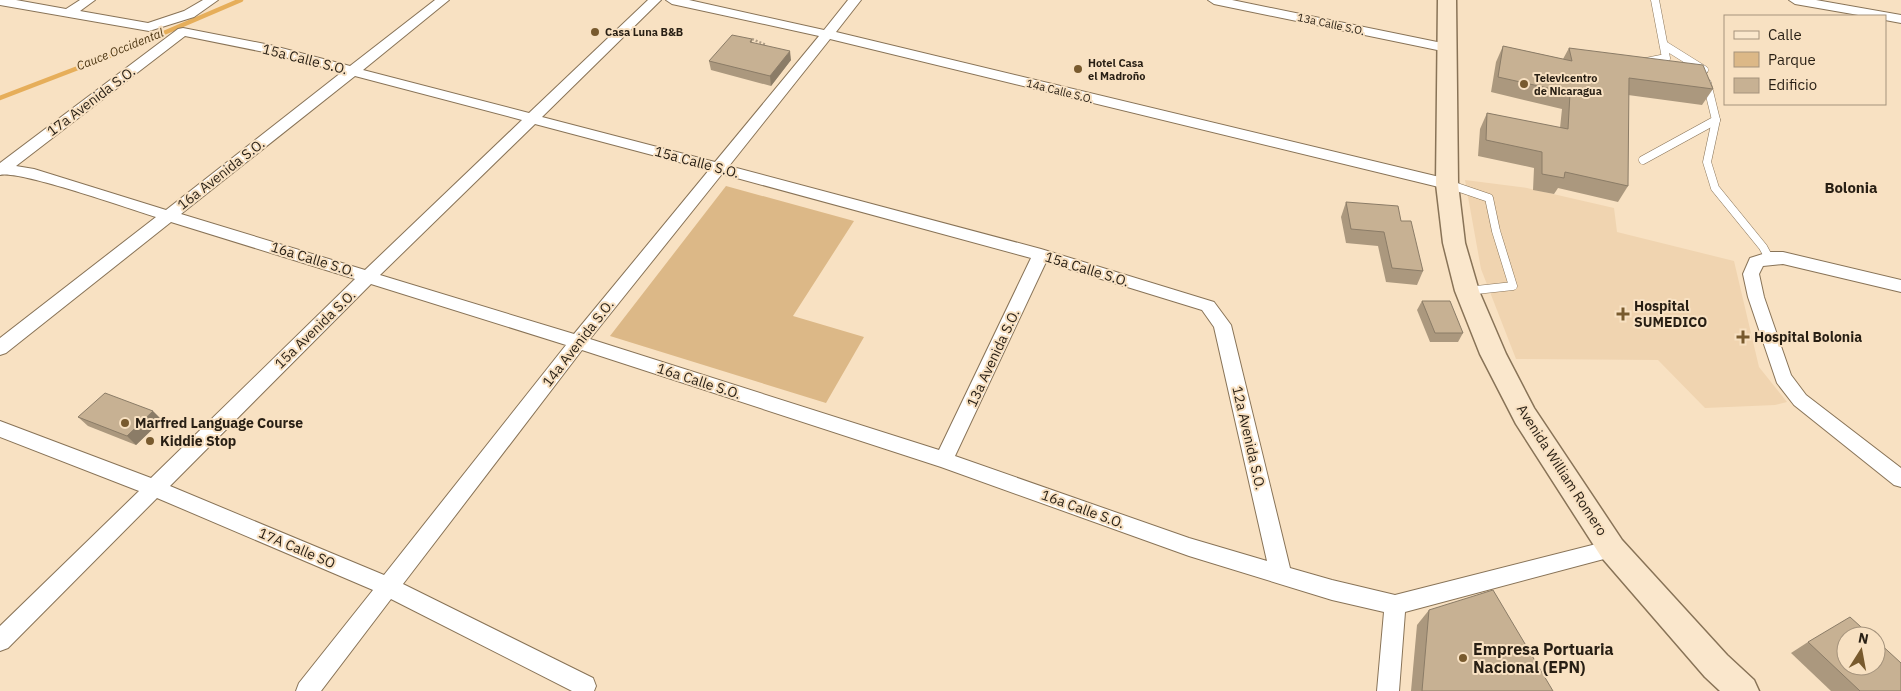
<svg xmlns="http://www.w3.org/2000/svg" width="1901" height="691" viewBox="0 0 1901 691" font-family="'IBM Plex Sans',sans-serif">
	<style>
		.built { fill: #f0d4b0 }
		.green { fill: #dcb887 }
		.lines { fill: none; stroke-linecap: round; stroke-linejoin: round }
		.stream { stroke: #e6ae5a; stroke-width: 4.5 }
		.service-casing { stroke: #887357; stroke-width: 9 }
		.minor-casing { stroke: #887357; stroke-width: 2 }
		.secondary-casing { stroke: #887357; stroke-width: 3 }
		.path { stroke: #b09e86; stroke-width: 2.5; stroke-dasharray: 2 2; stroke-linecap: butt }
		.service { stroke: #fff; stroke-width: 8 }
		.minor { fill: #fff; fill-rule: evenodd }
		.secondary { fill: #fae7cc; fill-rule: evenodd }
		.wall { fill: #ab987e }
		.shaded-wall { fill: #8b7c67 }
		.building { fill: #c7b193; stroke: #8b7c67 }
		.poi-dot { fill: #785a2e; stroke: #f8e1c2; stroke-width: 2 }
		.labels { text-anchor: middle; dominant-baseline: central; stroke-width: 4; stroke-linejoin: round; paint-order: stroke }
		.far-street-label { font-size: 11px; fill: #281f14; stroke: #f8e1c2 }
		.far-poi-label { font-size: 11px; font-weight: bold; fill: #281f14; stroke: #f8e1c2; text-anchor: start }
		.far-water-label { font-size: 12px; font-style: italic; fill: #4c3511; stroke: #f8e1c2 }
		.street-label { font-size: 14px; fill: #281f14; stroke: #f8e1c2 }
		.poi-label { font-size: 14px; font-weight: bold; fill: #281f14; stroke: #f8e1c2; text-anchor: start }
		.neighbourhood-label { font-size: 15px; font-weight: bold; fill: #281f14; stroke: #f8e1c2 }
		.near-poi-label { font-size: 16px; font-weight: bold; fill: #281f14; stroke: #f8e1c2; text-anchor: start }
	</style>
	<rect width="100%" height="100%" fill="#f8e1c2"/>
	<!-- built -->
	<path class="built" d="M1465,180l62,8 87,20 3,24 117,29 25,106 28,35 -12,3 -70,3 -47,-48 -142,-1 -35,-90z"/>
	<!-- green -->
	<path class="green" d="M726,186l128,35 -61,95 71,21 -38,66 -216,-67z"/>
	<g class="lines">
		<!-- stream -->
		<path class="stream" d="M0,98l117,-45 124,-53"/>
		<!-- service casing -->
		<g class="service-casing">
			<g id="service">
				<path d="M1664,45l40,25"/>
				<path d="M1646,62l20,-4 -11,-58"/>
				<path d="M1707,83l9,37 -9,42 8,26 48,59 6,11"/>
				<path d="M1643,160l73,-40"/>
				<path d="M1448,184l41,14 7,33 17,55 -46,5"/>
			</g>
		</g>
		<!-- minor casing -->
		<g class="minor-casing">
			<g id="minor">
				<path d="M0,0h16l50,9 14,-9h15l-15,11 68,12 36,-12 19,-11h15l-24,17 -45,14 -149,-26z"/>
				<path d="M435,0h14l-86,70 166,43 119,-113h13l-119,117 173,45 104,-126 -147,-32 -6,-4h23l135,30 24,-30h13l-25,32 616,148 3,4 -3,4 -5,1 -617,-150 -101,127 312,83 173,53 17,23 59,243 42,12 63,15 217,-55 7,3 3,6 -3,6 -214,57 -6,79h-22l7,-79 -52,-12 -143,-44 -248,-89 -359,-117 -179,234 190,94 3,8 -2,5h-22l-181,-92 -70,92h-25l3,-8 74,-93 -216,-92 -149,150 -8,3v-25l139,-135 -139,-54v-16l151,57 204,-199 -184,-57 -165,131 -6,2v-17l156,-121c-26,-8 -137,-47 -156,-42v-12l178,-134 5,-1 87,17 80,21zM185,36l84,17 73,19 -176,138 -132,-41 -18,-3zM355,76l167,44 -157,150 -184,-56zM535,124l174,46 -135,164 -194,-59zM722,174l309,84 -92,192 -349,-111zM1046,262l156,48 12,17 53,234 -78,-23 -234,-82zM371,284l195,61 -182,230 -214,-89z"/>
				<path d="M1208,0h24l215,44 7,4 -7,4 -233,-48z"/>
				<path d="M1789,0h27l85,15v8l-16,-3v-4h-21l-69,-12z"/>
				<path d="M1769,252h14l118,28v12l-118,-28 -20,2 -4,8 5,23 27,78 15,20 95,73v19l-7,-2 -100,-80 -17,-22 -29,-86 -5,-23 7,-16z"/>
			</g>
		</g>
		<!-- secondary casing -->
		<g class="secondary-casing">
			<path id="secondary" d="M1438,0h18l2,184 7,59 14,48 27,63 28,54 88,132 105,115 27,25 5,11h-39l-15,-14 -103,-119 -86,-134 -36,-70 -25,-63 -12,-48 -7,-59z"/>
		</g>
		<!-- path -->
		<path class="path" d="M752,39l14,6 -1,3"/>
		<!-- service -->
		<use href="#service" class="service"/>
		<!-- minor -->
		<use href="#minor" class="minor"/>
		<!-- secondary -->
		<use href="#secondary" class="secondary"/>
	</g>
	<!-- wall -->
	<g class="wall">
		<path d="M752,39v4l39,17 -20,26 -60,-16 -2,-9z"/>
		<path d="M1503,46l60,13 6,-11 144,41 -11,16 -74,-10v91l-10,16 -60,-14 -4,6 -21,-4 1,-22 -56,-12 2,-27 7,-16 73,15 2,-19 -71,-17 5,-30z"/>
		<path d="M1346,202l55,19 22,50 -6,14 -31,-3 -8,-36 -32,-3 -5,-26z"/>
		<path d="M1422,301l41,32 -5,9h-28l-13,-32z"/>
		<path d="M78,417l84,3 -26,25 -48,-19z"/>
		<path d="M1429,610l124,81h-142l6,-66z"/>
		<path d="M1808,642l93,49h-70l-40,-38z"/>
	</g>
	<!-- shaded-wall -->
	<g class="shaded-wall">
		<path d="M790,51l1,9 -20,26 -1,-10z"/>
		<path d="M153,411l9,9 -26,25 -9,-9z"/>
	</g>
	<!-- building -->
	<g class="building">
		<path d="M732,35l20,4 -2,3 40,9 -20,25 -61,-15z"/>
		<path d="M1503,46l69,15 -3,-13 134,17 10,24 -84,-11 -1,108 -63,-14 -1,6 -22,-4v-22l-56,-12 1,-27 81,16 2,-36 -72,-16z"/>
		<path d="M1346,202l52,4 3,15h10l12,50 -31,-3 -8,-36 -33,-3z"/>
		<path d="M1422,301h28l13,32h-28z"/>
		<path d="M105,393l48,18 -26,25 -49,-19z"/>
		<path d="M1493,590l60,101h-131l7,-81z"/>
		<path d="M1850,617l21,19h-25v30h30v-26l25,23v28h-41l-52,-49z"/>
	</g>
	<!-- markers -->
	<g class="poi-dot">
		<circle cx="595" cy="32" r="5"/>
		<circle cx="1078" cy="69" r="5"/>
		<circle cx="1524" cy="84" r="5"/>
		<path d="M1620.5 306.5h5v5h5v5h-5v5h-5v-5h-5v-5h5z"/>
		<path d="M1740.5 329.5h5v5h5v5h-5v5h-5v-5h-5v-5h5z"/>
		<circle cx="125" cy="423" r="5"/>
		<circle cx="150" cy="441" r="5"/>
		<circle cx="1463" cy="658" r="5"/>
	</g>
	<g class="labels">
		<!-- far-street labels -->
		<g class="far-street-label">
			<text transform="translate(1331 24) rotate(12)">13a Calle S.O.</text>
			<text transform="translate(1060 91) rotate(14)">14a Calle S.O.</text>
		</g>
		<!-- far-poi labels -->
		<g class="far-poi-label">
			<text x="605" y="32">Casa Luna B&amp;B</text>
			<text x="1088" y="63">Hotel Casa<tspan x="1088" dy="13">el Madroño</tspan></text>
			<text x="1534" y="78">Televicentro<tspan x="1534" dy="13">de Nicaragua</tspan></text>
		</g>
		<!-- far-water labels -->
		<g class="far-water-label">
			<text transform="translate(120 49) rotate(-22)">Cauce Occidental</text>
		</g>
		<!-- street labels -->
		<g class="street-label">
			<text transform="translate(305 59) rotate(14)">15a Calle S.O.</text>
			<text transform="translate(91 101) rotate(-37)">17a Avenida S.O.</text>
			<text transform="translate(697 162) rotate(15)">15a Calle S.O.</text>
			<text transform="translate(221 174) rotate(-38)">16a Avenida S.O.</text>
			<text transform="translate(313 259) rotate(17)">16a Calle S.O.</text>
			<text transform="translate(1087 269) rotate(17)">15a Calle S.O.</text>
			<text transform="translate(315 329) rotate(-44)">15a Avenida S.O.</text>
			<text transform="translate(578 343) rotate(-52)">14a Avenida S.O.</text>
			<text transform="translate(993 358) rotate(-65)">13a Avenida S.O.</text>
			<text transform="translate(699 381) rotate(18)">16a Calle S.O.</text>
			<text transform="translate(1249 438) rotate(77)">12a Avenida S.O.</text>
			<text transform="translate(1562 470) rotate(57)">Avenida William Romero</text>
			<text transform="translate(1083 509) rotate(20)">16a Calle S.O.</text>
			<text transform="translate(297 548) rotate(23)">17A Calle SO</text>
		</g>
		<!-- poi labels -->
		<g class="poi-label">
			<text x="1634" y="306">Hospital<tspan x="1634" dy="16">SUMEDICO</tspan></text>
			<text x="1754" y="337">Hospital Bolonia</text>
			<text x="135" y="423">Marfred Language Course</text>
			<text x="160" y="441">Kiddie Stop</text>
		</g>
		<!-- neighbourhood labels -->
		<g class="neighbourhood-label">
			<text x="1851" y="187">Bolonia</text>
		</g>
		<!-- near-poi labels -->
		<g class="near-poi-label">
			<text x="1473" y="649">Empresa Portuaria<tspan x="1473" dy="18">Nacional (EPN)</tspan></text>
		</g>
	</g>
	<!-- legend -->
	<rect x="1724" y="15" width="162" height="90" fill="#f8e1c2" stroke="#a5937c"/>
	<rect x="1734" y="31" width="25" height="8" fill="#fae7cc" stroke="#a5937c"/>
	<text x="1768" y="40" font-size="15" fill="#281f14">Calle</text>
	<rect x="1734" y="52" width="25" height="15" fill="#dcb887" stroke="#a5937c"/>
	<text x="1768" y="65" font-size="15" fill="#281f14">Parque</text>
	<rect x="1734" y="78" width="25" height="15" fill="#c7b193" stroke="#a5937c"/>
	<text x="1768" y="90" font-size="15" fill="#281f14">Edificio</text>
	<!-- north arrow -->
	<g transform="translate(1861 651) rotate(11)"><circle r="24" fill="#f8e1c2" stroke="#a5937c"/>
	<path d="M0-4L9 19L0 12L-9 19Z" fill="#785a2e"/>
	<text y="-8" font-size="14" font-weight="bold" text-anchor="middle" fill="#281f14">N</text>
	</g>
</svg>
